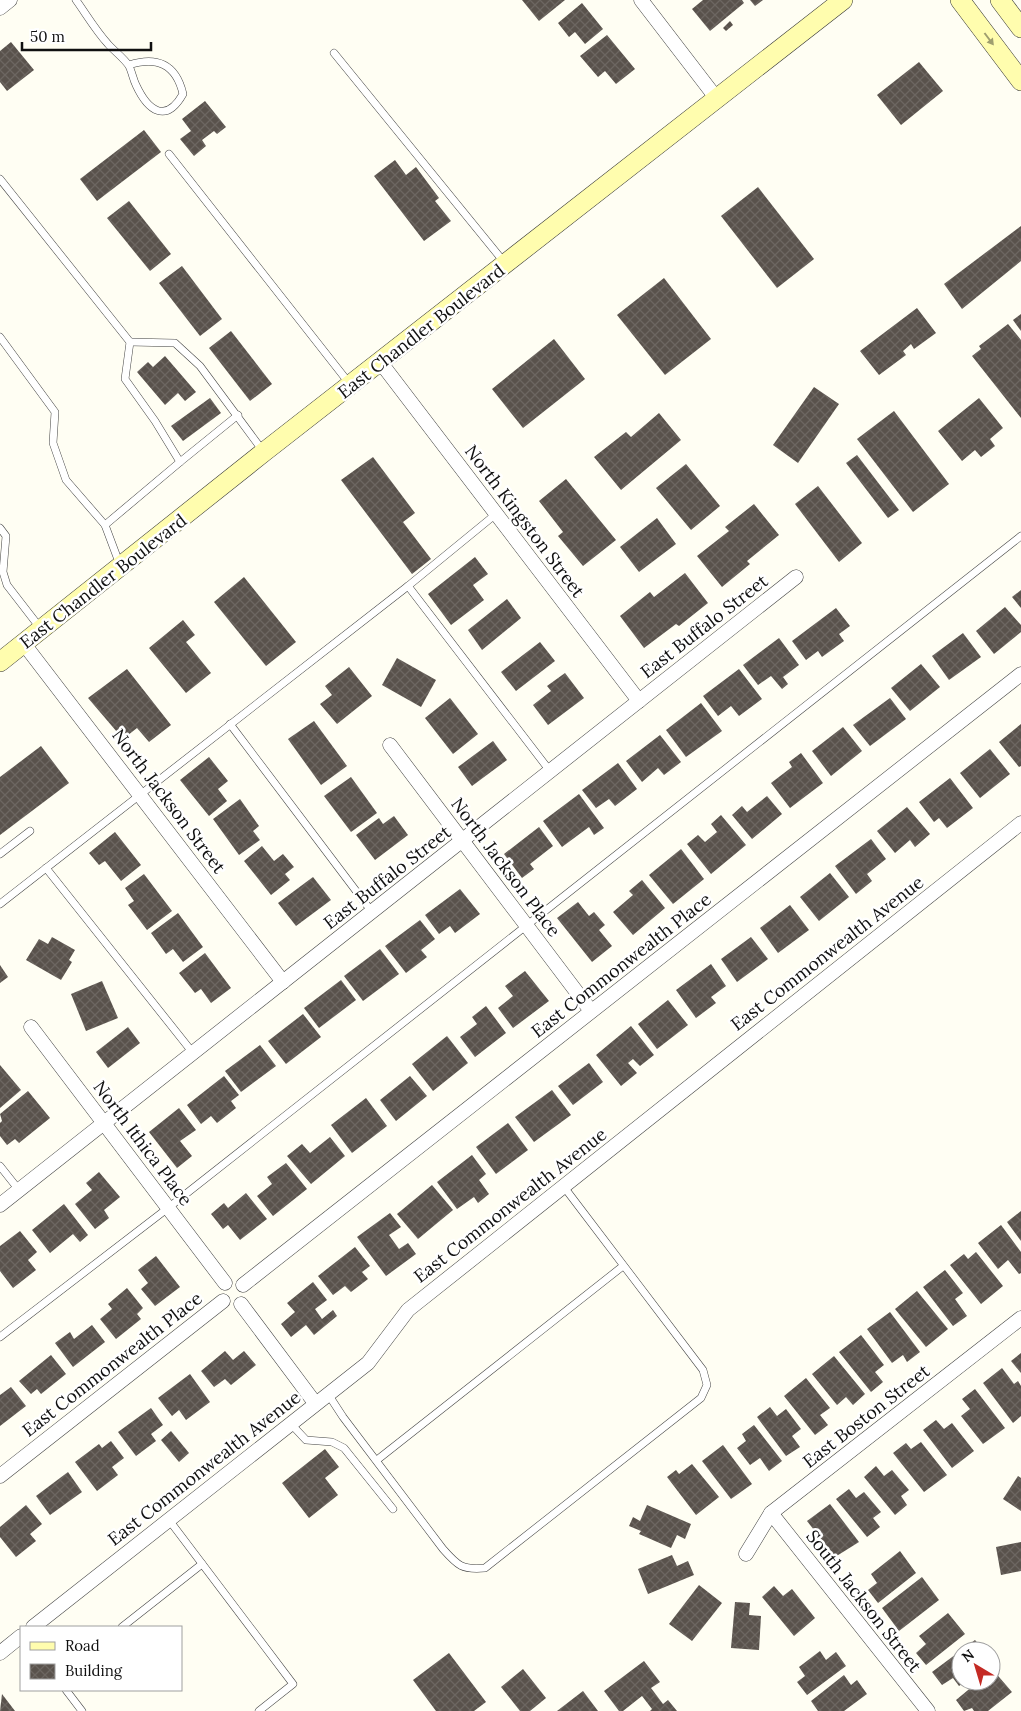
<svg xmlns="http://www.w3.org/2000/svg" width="1021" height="1711" viewBox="0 0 1021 1711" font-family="Lora,serif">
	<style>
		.building { fill: url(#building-cross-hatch) }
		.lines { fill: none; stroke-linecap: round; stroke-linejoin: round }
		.lane-casing { stroke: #434343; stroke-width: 8 }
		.street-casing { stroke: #434343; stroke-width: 15 }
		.secondary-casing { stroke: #323232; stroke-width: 20 }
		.lane { stroke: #fff; stroke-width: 7 }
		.street { stroke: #fff; stroke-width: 14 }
		.secondary { stroke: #fffdae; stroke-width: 19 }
		.oneway { fill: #9f9e6f }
		.labels { text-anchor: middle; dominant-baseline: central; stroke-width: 5; stroke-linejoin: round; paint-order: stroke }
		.street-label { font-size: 18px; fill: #101010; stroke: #fff }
	</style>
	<defs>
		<pattern id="building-cross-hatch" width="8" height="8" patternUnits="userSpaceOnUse" patternTransform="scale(1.25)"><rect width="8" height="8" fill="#59524c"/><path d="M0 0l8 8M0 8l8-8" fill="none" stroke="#6c6661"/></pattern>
	</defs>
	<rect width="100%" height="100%" fill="#fffef3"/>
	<!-- building -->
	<g class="building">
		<path d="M522,0h43l-26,21z"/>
		<path d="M703,0h39l2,3 -34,28 -18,-22z"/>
		<path d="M750,0h13l-8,6z"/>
		<path d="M582,3l21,26 -18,15 -10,-12 -6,5 -11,-14z"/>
		<path d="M730,21l3,4 -7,6 -3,-3z"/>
		<path d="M607,35l28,34 -19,15 -11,-13 -7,6 -18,-21z"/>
		<path d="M11,42l23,28 -27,21 -7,-9v-31z"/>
		<path d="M919,62l24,29 -42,34 -24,-30z"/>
		<path d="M205,101l21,26 -9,7 -3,-3 -12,9 4,6 -12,10 -14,-17 11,-8 -9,-12z"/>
		<path d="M144,130l17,22 -64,49 -17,-22z"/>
		<path d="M395,160l11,15 10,-8 23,31 -4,3 16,20 -27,20 -50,-65z"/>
		<path d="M758,187l56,72 -37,29 -56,-72z"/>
		<path d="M129,201l42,53 -21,17 -43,-53z"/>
		<path d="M1021,226v35l-59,48 -18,-25z"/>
		<path d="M182,266l40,53 -22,17 -41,-53z"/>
		<path d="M664,278l47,61 -46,36 -48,-60z"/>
		<path d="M917,308l19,25 -22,16 -3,-5 -8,7 3,4 -27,20 -19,-24z"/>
		<path d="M1021,314v17l-8,-11z"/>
		<path d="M1008,324l13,16v78l-49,-62 9,-7 -2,-3z"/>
		<path d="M231,331l41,53 -22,17 -41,-53z"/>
		<path d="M554,339l31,40 -62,49 -31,-39z"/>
		<path d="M165,356l31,36 -11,9 -7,-8 -13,12 -28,-33 11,-10 5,5z"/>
		<path d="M814,387l25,17 -41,59 -25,-18z"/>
		<path d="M210,398l11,15 -38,28 -12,-15z"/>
		<path d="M979,398l24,30 -13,11 5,7 -14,11 -6,-7 -13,11 -24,-30z"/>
		<path d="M894,411l55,73 -36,28 -56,-73z"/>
		<path d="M659,413l22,27 -60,50 -27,-33 32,-25 5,5z"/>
		<path d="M857,455l42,55 -11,8 -42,-55z"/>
		<path d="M373,457l42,56 -12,9 28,37 -19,15 -71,-94z"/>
		<path d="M686,464l34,42 -29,24 -35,-42z"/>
		<path d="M566,479l50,61 -33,26 -25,-30 5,-4 -24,-31z"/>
		<path d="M818,486l44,57 -23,19 -44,-58z"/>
		<path d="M754,504l25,31 -32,26 3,3 -28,23 -25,-31 32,-25 -4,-4z"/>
		<path d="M657,518l19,26 -37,28 -19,-25z"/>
		<path d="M475,557l13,17 -15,11 11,15 -33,25 -23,-31z"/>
		<path d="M685,573l23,30 -29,23 -3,-2 -32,24 -24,-32 30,-24 4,5z"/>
		<path d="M244,577l52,65 -30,24 -52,-64z"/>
		<path d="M1021,590v18l-9,-11z"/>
		<path d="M507,599l14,19 -39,32 -14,-20z"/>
		<path d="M1005,607l16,18v7l-27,22 -18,-23z"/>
		<path d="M836,608l14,18 -11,8 5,7 -22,16 -4,-6 -12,9 -14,-19z"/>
		<path d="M183,620l12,15 -9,7 25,31 -25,20 -37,-45z"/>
		<path d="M963,633l18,24 -32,23 -17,-24z"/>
		<path d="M779,638l20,27 -16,12 5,7 -6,5 -11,-13 -13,9 -15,-20z"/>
		<path d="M540,642l15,19 -39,30 -15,-19z"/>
		<path d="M397,658l39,22 -15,27 -39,-22z"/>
		<path d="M921,664l19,23 -30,24 -19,-23z"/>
		<path d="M349,667l23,29 -35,28 -17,-20 12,-9 -7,-9z"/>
		<path d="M127,669l44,56 -22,17 -12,-14 -14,11 -35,-41z"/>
		<path d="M739,669l23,30 -23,17 -8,-10 -13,10 -15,-20z"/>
		<path d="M565,673l19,25 -36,27 -15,-20 18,-14 -4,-5z"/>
		<path d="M450,698l28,36 -25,20 -28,-36z"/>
		<path d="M890,698l16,21 -36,27 -17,-21z"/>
		<path d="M701,703l21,28 -36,26 -20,-27z"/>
		<path d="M314,721l33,45 -26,19 -33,-46z"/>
		<path d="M1021,724v42l-2,1 -20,-25z"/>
		<path d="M843,727l19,24 -31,25 -19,-25z"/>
		<path d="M660,735l21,27 -17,13 -6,-7 -16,14 -16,-21z"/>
		<path d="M493,741l14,19 -35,26 -14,-19z"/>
		<path d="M41,746l28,37 -69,52v-58z"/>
		<path d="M990,749l20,25 -30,24 -20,-25z"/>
		<path d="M801,753l22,30 -33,25 -19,-25 21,-16 -3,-5z"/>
		<path d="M209,757l19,24 -10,8 9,12 -18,15 -29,-36z"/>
		<path d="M618,763l19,26 -22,17 -6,-7 -13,9 -14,-18z"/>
		<path d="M351,777l26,36 -26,19 -27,-36z"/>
		<path d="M950,778l23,30 -26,20 -8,-10 -5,4 -15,-20z"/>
		<path d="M579,794l25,34 -10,7 -5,-8 -27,20 -19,-26z"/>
		<path d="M767,796l15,18 -30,25 -20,-24 10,-9 5,6z"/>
		<path d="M240,799l19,27 -6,5 7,9 -21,15 -26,-36z"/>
		<path d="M907,807l23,27 -15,13 -5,-7 -15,13 -18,-22z"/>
		<path d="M721,815l25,30 -35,29 -24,-30 11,-9 7,7 12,-10 -6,-8z"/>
		<path d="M394,816l14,19 -33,25 -19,-25 23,-17 4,6z"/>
		<path d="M539,827l14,19 -23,18 4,5 -12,9 -18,-24z"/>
		<path d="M115,832l26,33 -20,16 -16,-20 -6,4 -10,-12z"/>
		<path d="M871,839l15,20 -19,15 5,7 -16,13 -21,-28z"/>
		<path d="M262,846l12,15 9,-7 11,13 -9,7 5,6 -19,15 -27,-34z"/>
		<path d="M681,849l23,30 -31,25 -24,-29z"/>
		<path d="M830,873l19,24 -30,24 -19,-24z"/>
		<path d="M144,874l28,37 -25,19 -19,-25 6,-4 -9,-13z"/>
		<path d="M313,877l18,23 -35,26 -18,-23z"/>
		<path d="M642,880l23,28 -32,27 -20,-23 20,-17 -4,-4z"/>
		<path d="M460,889l20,25 -25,19 -5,-7 -11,8 -14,-19z"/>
		<path d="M578,902l11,14 5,-4 11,13 -6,5 13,16 -20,16 -35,-44z"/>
		<path d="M790,905l19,25 -31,23 -18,-25z"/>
		<path d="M178,913l25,34 -20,15 -10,-13 -7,5 -15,-21z"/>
		<path d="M420,920l15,19 -14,11 6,7 -21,16 -21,-27z"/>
		<path d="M52,937l23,13 -6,10 3,2 -11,18 -35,-20 13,-21 9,5z"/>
		<path d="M751,937l17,22 -31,23 -16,-23z"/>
		<path d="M380,949l19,25 -36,27 -19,-25z"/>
		<path d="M205,953l26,35 -20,15 -10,-14 -6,4 -16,-20z"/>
		<path d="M711,964l15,22 -15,11 5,6 -20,15 -20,-28z"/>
		<path d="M0,965l8,12 -8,6z"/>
		<path d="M525,971l24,30 -36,27 -15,-20 15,-12 -8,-10z"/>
		<path d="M341,980l15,20 -37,28 -15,-20z"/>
		<path d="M102,981l16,37 -32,13 -15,-37z"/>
		<path d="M668,1000l20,25 -31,24 -19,-25z"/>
		<path d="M486,1006l20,27 -31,24 -15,-20 17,-13 -5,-7z"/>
		<path d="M303,1014l18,23 -35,27 -18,-23z"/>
		<path d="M631,1026l23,29 -14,11 -7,-7 -5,4 9,10 -16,13 -25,-31z"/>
		<path d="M128,1027l12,16 -32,25 -12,-16z"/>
		<path d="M447,1036l21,27 -35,28 -21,-27z"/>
		<path d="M260,1045l16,21 -35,26 -16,-21z"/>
		<path d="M589,1063l14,19 -30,23 -15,-19z"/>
		<path d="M0,1065l21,25 -21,18z"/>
		<path d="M224,1076l15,19 -8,6 5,7 -19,15 -6,-7 -10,8 -14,-19z"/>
		<path d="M410,1076l17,20 -31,25 -16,-21z"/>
		<path d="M552,1090l19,25 -37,27 -19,-25z"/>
		<path d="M28,1091l22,27 -31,25 -4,-4 -8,6 -7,-9v-13l2,-2 -2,-7z"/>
		<path d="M366,1098l21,28 -35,27 -21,-28z"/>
		<path d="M179,1108l17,22 -16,11 12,15 -15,12 -28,-36z"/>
		<path d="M508,1123l20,27 -32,24 -20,-27z"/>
		<path d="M330,1137l15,19 -34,28 -24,-28 15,-12 8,9z"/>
		<path d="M472,1155l14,19 -7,6 10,14 -11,9 -4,-6 -17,12 -20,-27z"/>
		<path d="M286,1163l21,26 -34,27 -16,-20 15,-12 -5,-7z"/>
		<path d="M99,1172l21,25 -16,13 5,8 -14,11 -20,-25 17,-14 -6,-7z"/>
		<path d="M432,1185l21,25 -35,29 -21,-25z"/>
		<path d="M246,1193l21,26 -27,21 -12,-15 -5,4 -12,-15 13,-11 4,5z"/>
		<path d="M64,1204l24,31 -8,7 -7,-8 -23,19 -18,-23z"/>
		<path d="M1021,1211v30l-14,-19z"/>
		<path d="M390,1213l11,14 -12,8 10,14 9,-6 8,11 -30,22 -29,-39z"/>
		<path d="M1001,1225l20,27v21l-2,1 -11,-14 -10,9 -20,-26z"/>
		<path d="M20,1231l17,21 -9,8 8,10 -23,18 -13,-17v-25z"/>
		<path d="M355,1247l15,19 -8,6 6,7 -17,13 -6,-6 -12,9 -15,-19z"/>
		<path d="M976,1252l27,34 -22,18 -31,-39 14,-11 4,5z"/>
		<path d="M156,1256l24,31 -25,19 -14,-17 7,-6 -10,-13z"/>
		<path d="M945,1270l18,23 -8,6 12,17 -14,10 -30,-39z"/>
		<path d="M313,1282l14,18 -12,9 7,10 11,-9 4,6 -23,19 -8,-10 -15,12 -10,-13 14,-12 -8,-9z"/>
		<path d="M127,1288l16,20 -6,6 4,5 -25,20 -16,-20 12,-10 -4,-5z"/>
		<path d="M917,1291l31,38 -22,18 -31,-38z"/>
		<path d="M890,1312l30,40 -13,10 -4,-7 -11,8 -25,-34z"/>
		<path d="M92,1325l13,17 -32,25 -18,-24 15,-11 4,7z"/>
		<path d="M861,1335l23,30 -9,7 8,10 -12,10 -32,-40z"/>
		<path d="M225,1351l8,9 11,-9 12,14 -25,20 -6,-6 -11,8 -13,-16z"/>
		<path d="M1021,1353v20l-10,-12z"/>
		<path d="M51,1355l15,19 -25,20 -4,-5 -6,5 -12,-13z"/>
		<path d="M834,1356l31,38 -12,11 -7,-8 -9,8 -25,-31z"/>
		<path d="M1002,1368l12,16 4,-3 3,5v30l-8,7 -30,-40z"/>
		<path d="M190,1374l20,28 -24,18 -7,-10 -7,6 -14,-18z"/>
		<path d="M806,1378l24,30 -10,7 8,10 -13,10 -31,-39z"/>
		<path d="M11,1387l15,19 -26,20v-31z"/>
		<path d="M975,1389l30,39 -22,16 -22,-28 9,-7 -8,-10z"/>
		<path d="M770,1407l7,9 9,-7 15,20 -9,7 8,11 -14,9 -29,-39z"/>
		<path d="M151,1408l12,17 -12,9 5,7 -20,15 -18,-24z"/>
		<path d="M936,1420l8,9 8,-6 22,28 -22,17 -29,-38z"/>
		<path d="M754,1425l28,36 -13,10 -9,-13 -10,7 -13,-17 9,-7 -4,-7z"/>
		<path d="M171,1431l18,22 -10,9 -18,-22z"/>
		<path d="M111,1441l13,17 -12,9 6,8 -21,16 -22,-29 24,-18 3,4z"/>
		<path d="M921,1442l26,33 -23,17 -31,-39 13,-10 5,6z"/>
		<path d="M723,1445l29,39 -21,15 -29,-38z"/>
		<path d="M325,1449l14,18 -14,11 13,17 -29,23 -27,-35z"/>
		<path d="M692,1464l27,33 -23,18 -29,-38 9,-7 3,4z"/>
		<path d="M876,1466l8,10 8,-6 17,20 -8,6 6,9 -12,10 -31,-38z"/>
		<path d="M68,1472l14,20 -32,23 -14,-19z"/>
		<path d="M1018,1476l3,2v33l-18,-12z"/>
		<path d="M849,1489l7,9 8,-6 17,20 -8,6 7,9 -13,10 -31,-38z"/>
		<path d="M830,1504l29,38 -24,15 -28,-36z"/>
		<path d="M26,1505l16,19 -12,10 6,7 -20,16 -16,-20v-10z"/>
		<path d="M647,1505l44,19 -6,15 -8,-4 -6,13 -32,-14 2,-3 -12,-5 4,-9 7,4z"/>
		<path d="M1021,1542v29l-20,4 -5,-28z"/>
		<path d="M900,1551l16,22 -38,30 -10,-13 9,-7 -6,-9z"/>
		<path d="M672,1555l5,11 11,-5 6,14 -46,19 -10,-25z"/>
		<path d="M922,1577l17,23 -40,31 -17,-23z"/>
		<path d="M699,1585l23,18 -30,38 -23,-17z"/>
		<path d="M774,1586l9,10 9,-7 23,29 -21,18 -32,-39z"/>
		<path d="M735,1602l15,1 -1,12 12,1 -2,34 -28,-2z"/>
		<path d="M948,1613l17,21 -39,31 -10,-12 10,-9 -7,-8z"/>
		<path d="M975,1640l9,11h-23v30h5l-7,5 -6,-8 -11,7 -10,-13z"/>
		<path d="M820,1651l6,9 10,-8 10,14 -39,29 -10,-13 8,-6 -6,-9z"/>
		<path d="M449,1653l37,49 -12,9h-38l-23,-31z"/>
		<path d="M644,1661l16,21 -9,6 12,16 5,-4 9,11h-27l2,-2 -10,-13 -19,15h-4l-15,-20z"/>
		<path d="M523,1669l23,29 -16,13h-10l-19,-24z"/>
		<path d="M993,1670l19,22 -24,19h-14l-2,-3 -8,3 -8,-11 23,-19h12v-10z"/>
		<path d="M844,1675l7,10 6,-5 10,14 -23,17h-26l-7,-10z"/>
		<path d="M583,1691l15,20h-41z"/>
		<path d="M2,1694l13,17h-15z"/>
	</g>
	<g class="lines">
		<!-- lane casing -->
		<g class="lane-casing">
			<g id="lane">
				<path d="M76,0c10,14 20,31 32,44 6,7 16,14 21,22 3,6 4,13 7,19 12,26 30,39 47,9 -7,-30 -26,-38 -54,-29"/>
				<path d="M334,53l170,209"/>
				<path d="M169,154l180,229"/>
				<path d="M0,179l130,163 -5,37 30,42 25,41 58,-47"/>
				<path d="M0,337l55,75 -2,31 13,37 39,45 15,40"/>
				<path d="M130,342l45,1 25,23 63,85"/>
				<path d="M105,525l75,-63"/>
				<path d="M0,528l6,8 -3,36 4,13 34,44"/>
				<path d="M408,586l142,185"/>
				<path d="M230,724l142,188"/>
				<path d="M0,854l30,-23"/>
				<path d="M46,868l147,185"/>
				<path d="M0,904l408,-318 88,-72"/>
				<path d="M0,1166l19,24"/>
				<path d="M0,1337l168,-129 853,-672"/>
				<path d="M328,1394l15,23 100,132c15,17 19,21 42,19l216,-170 6,-13 -4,-15 -139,-183"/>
				<path d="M291,1424l15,16 26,2 12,6 49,61"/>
				<path d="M377,1460l246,-194"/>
				<path d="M169,1520l124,164 -34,27"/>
				<path d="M122,1627l80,-63"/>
				<path d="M66,1690l16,21"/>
			</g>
		</g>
		<!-- street casing -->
		<g class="street-casing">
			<g id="street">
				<path d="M641,0l76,99"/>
				<path d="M0,8l10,-8"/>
				<path d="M381,363l258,338"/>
				<path d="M24,644l259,338"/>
				<path d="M390,745l201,266"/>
				<path d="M31,1027l194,256"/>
				<path d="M0,1205l796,-628"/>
				<path d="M243,1285l778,-611"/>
				<path d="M241,1304l74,99"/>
				<path d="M0,1476l223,-175"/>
				<path d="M771,1513l157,198"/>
				<path d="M746,1554l25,-41 250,-195"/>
				<path d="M33,1627l335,-264 40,-53 613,-487"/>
				<path d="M0,1653l21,-17"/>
			</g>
		</g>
		<!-- secondary casing -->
		<g class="secondary-casing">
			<g id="secondary">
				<path d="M960,0l61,81"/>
				<path d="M1000,0l21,28"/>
				<path d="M0,662l264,-210 579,-452"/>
			</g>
		</g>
		<!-- lane -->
		<use href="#lane" class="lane"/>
		<!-- street -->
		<use href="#street" class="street"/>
		<!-- secondary -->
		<use href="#secondary" class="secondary"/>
	</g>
	<!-- one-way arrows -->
	<defs><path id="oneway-solid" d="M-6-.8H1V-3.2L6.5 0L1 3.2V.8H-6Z" transform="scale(1.25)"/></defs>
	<use class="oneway" href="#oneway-solid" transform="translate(989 39) rotate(53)"/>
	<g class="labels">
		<!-- street labels -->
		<g class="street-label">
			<text transform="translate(421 331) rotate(-38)">East Chandler Boulevard</text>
			<text transform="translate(525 521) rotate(53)">North Kingston Street</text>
			<text transform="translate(103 581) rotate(-38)">East Chandler Boulevard</text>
			<text transform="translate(704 626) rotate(-38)">East Buffalo Street</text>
			<text transform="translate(169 801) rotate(53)">North Jackson Street</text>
			<text transform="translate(506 867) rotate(53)">North Jackson Place</text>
			<text transform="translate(387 877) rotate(-38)">East Buffalo Street</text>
			<text transform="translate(827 953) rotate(-38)">East Commonwealth Avenue</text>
			<text transform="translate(621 965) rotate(-38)">East Commonwealth Place</text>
			<text transform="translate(143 1143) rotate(53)">North Ithica Place</text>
			<text transform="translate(510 1205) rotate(-38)">East Commonwealth Avenue</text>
			<text transform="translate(112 1364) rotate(-38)">East Commonwealth Place</text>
			<text transform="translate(866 1416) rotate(-38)">East Boston Street</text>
			<text transform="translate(204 1468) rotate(-38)">East Commonwealth Avenue</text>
			<text transform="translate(864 1601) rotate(52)">South Jackson Street</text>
		</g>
	</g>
	<!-- legend -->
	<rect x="20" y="1626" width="162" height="65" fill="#ffffff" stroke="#9f9f9f"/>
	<rect x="30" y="1642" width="25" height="8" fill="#fffdae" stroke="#9f9f9f"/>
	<text x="65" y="1651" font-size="15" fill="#101010">Road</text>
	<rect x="30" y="1664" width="25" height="15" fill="url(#building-cross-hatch)" stroke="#9f9f9f"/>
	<text x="65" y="1676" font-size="15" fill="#101010">Building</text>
	<!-- north arrow -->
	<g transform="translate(976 1666) rotate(322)"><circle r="24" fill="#ffffff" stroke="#9f9f9f"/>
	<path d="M0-4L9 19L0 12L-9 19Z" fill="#c42a24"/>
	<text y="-8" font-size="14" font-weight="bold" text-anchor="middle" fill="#101010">N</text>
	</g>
	<!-- scale -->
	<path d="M22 42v8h129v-8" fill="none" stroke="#101010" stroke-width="2.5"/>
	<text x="30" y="42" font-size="15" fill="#101010" stroke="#ffffff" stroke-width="4" paint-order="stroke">50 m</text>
</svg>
